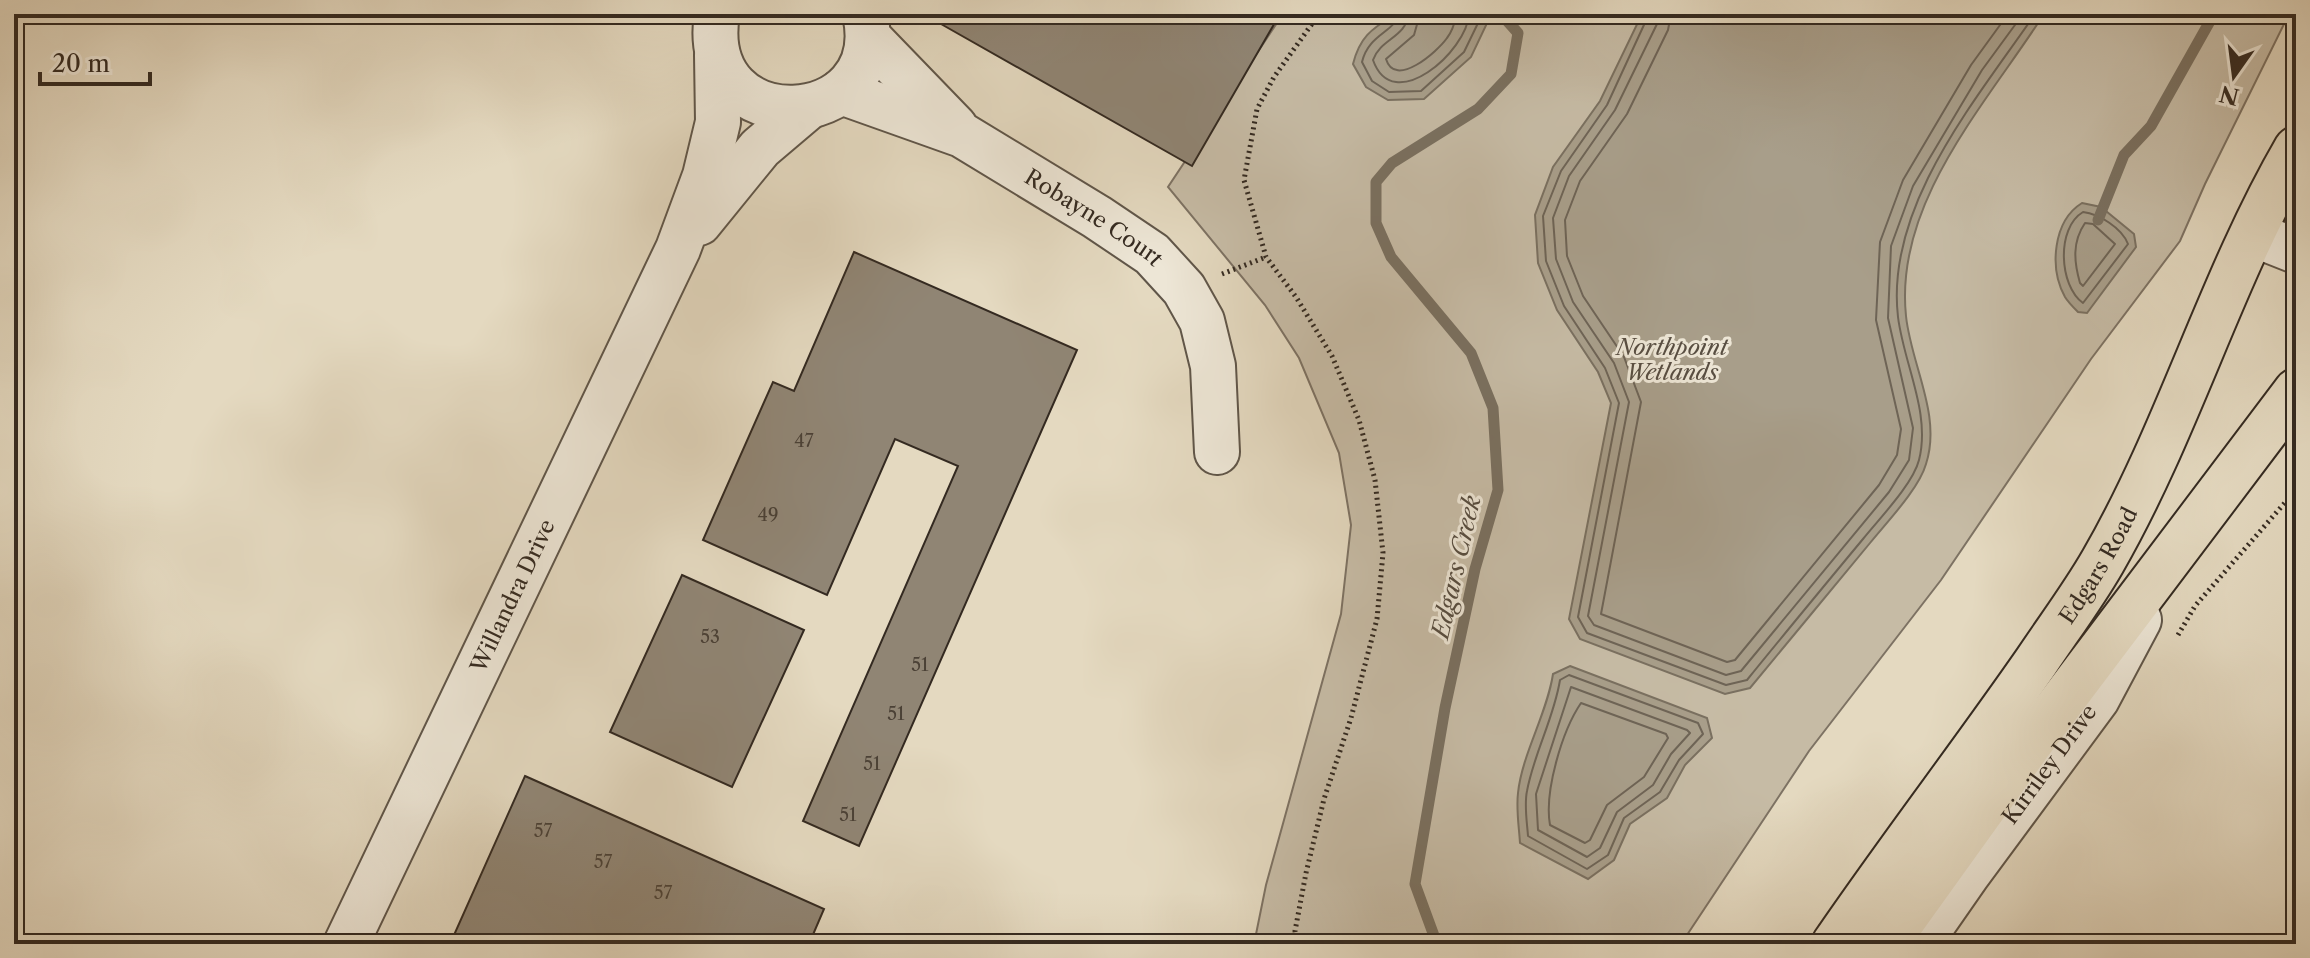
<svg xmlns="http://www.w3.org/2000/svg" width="2310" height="958" viewBox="0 0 2310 958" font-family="'Libre Caslon Text',serif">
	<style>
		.green { fill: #c6bba5; stroke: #7d7263; stroke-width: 2 }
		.water { fill: #a89e8a; stroke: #7a7060; stroke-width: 2 }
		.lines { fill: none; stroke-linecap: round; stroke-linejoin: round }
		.shore { stroke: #6e6456; stroke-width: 2 }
		.stream { stroke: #7a7060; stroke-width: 11 }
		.building { fill: #908574; stroke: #342a21; stroke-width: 2 }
		.minor-casing { stroke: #605649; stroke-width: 48 }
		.major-casing { stroke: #342a21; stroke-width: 48 }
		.path { stroke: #342a21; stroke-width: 5; stroke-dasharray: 2 4; stroke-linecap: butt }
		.minor { stroke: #ede6d6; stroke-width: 44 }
		.major { stroke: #e4d9c0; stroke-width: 44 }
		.labels { text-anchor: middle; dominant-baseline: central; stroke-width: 6; stroke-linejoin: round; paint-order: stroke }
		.number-label { font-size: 18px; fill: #4b4136 }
		.street-label { font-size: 22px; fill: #342a21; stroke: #ede6d6 }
		.park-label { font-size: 22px; font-style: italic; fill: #584e42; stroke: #ede6d6 }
		.water-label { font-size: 24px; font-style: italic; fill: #574d40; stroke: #ede6d6 }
	</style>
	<rect width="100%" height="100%" fill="#e4d9c0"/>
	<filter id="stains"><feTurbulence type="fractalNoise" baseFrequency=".0025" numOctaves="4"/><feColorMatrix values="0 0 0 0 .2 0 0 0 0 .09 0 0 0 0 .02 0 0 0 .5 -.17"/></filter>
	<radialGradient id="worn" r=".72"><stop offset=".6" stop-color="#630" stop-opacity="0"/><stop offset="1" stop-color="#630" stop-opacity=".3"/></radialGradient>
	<!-- green -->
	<path class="green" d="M1283,14h1006l-84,170 -25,57 -89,118 -150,221 -132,171 -128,193h-427l12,-59 75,-271 10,-89 -12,-72 -40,-95 -34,-53 -97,-118z"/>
	<!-- water -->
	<g class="water">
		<path d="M1395,14h89l5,5 -18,38 -47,42 -36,1 -22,-13 -13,-23c7,-28 19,-35 42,-50z"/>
		<path d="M1642,14h402c-57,89 -150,188 -138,302 5,49 36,99 20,148 -7,25 -40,59 -56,79 -40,48 -80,97 -120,145l-25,6 -145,-55 -11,-20 42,-216 -13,-31 -41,-62 -19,-47 -3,-48 18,-48 47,-66z"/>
		<path d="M2082,203l19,4 33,27 2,13 -49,66 -9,-1c-4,-4 -10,-10 -13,-15 -16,-29 -12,-76 17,-94z"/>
		<path d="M1570,666l137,52 5,20 -27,27 -18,33 -37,26 -16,36 -26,19 -68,-36c-1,-16 -4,-34 -2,-50 4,-39 29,-79 35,-119z"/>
	</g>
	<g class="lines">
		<!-- shore -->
		<g class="shore">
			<path d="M1398,14c-2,18 -29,19 -36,48l10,19 17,11 32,-1 43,-39 15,-31v-7"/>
			<path d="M1408,14c-1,23 -28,25 -35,46 20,57 94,-9 96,-46"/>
			<path d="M1420,14l-6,21 -28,24c9,30 51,-7 61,-21 5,-6 8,-16 10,-24"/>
			<path d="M1649,14l-42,91 -46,66 -18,45 3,45 18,45 41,62 14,35 -41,214 9,16 139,52 21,-5c38,-47 77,-94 116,-141 16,-20 50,-55 56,-79 12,-47 -15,-95 -21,-143 -13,-111 78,-217 137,-303"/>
			<path d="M1659,14l-2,10 -42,86 -46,66 -16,42 3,41 17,43 41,61 15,39 -41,214 6,9 132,50 15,-4 148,-179 20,-32 4,-32 -25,-110 3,-72 22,-60 69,-116 41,-56"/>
			<path d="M1671,14l-3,16 -41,84 -47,67 -15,39 2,36 16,40 41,61 17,45 -40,212 126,48 8,-2 144,-175 18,-30 4,-26 -25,-109 4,-78 23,-62 68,-115 37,-51"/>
			<path d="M2083,212c16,2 39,16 45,32l-45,59c-24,-17 -27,-75 0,-91z"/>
			<path d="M2085,223l8,1 22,20 -32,42 -3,-3c-6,-21 -8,-41 5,-60z"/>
			<path d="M1569,675l129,48 5,11 -24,26 -19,32 -36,26 -16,37 -21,14 -59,-33c-1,-14 -4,-31 -1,-45 7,-38 27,-73 33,-111z"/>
			<path d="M1571,687l116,43 3,3 -19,21 -18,31 -36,27 -17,36 -13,9 -49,-27 -2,-36z"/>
			<path d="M1581,703l85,31 2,4 -24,39 -37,28 -17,35 -5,3 -35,-18c-6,-33 12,-94 31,-122z"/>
		</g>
		<!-- stream -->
		<g class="stream">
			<path d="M2098,220l26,-65 27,-29 63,-112"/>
			<path d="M1437,944l-22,-60 30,-176 30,-139 23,-79 -5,-82 -22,-55 -80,-96 -15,-34v-41l16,-19 86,-54 33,-35 7,-41 -17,-19"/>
		</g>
	</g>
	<!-- building -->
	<g class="building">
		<path d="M947,14h333l-88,152 -251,-142z"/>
		<path d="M854,252l223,98 -218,496 -56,-25 155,-355 -63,-27 -68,156 -124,-55 70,-158 21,9z"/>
		<path d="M682,575l122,55 -72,157 -122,-55z"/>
		<path d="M525,776l299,133 -15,35h-359z"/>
	</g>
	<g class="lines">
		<!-- minor casing -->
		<g class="minor-casing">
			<g id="minor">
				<path d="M717,14c-21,130 175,120 148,0"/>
				<path d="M868,37l87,90"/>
				<path id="s1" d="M841,92l121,43 135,82 55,37 32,35 18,32 11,45 4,86"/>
				<path d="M699,223l61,-75 46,-39"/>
				<path d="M2253,234l43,17"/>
				<path id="s2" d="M346,944l332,-695 27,-73 13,-54 -1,-67"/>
				<path id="s3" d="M1919,944l48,-69 130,-176 42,-79"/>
			</g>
		</g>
		<!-- major casing -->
		<g class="major-casing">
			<g id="major">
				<path id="s4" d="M1834,944c65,-95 136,-187 202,-282 22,-33 47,-66 67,-101 76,-132 117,-281 193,-412"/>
				<path d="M1886,944l145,-202 265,-351"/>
			</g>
		</g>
		<!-- path -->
		<g class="path">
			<path d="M1222,274l44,-17"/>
			<path d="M2178,635l17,-29 101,-116"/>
			<path d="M1297,944l-2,-13 11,-58 18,-74 27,-81 26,-99 6,-66 -8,-73 -16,-60 -27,-64 -36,-59 -30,-40 -22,-77 13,-71 17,-32 45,-63"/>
		</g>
		<!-- minor -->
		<use href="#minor" class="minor"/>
		<!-- major -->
		<use href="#major" class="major"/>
	</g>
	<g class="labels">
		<!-- number labels -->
		<g class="number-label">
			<text x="804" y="441">47</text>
			<text x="768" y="515">49</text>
			<text x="710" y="637">53</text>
			<text x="920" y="665">51</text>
			<text x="896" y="714">51</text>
			<text x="872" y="764">51</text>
			<text x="848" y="815">51</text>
			<text x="543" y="831">57</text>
			<text x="603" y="862">57</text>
			<text x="663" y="893">57</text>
		</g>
		<!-- street labels -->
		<g class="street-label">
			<text stroke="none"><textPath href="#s1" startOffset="284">Robayne Court</textPath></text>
			<text stroke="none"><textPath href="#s4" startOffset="462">Edgars Road</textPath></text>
			<text stroke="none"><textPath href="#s2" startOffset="386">Willandra Drive</textPath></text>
			<text stroke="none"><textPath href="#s3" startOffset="222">Kirriley Drive</textPath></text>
		</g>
		<!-- park labels -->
		<g class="park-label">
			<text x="1672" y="347">Northpoint<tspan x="1672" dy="25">Wetlands</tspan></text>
		</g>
		<!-- water labels -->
		<g class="water-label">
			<text transform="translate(1456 567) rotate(-77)">Edgars Creek</text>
		</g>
	</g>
	<!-- margin -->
	<rect width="2310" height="958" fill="none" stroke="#e4d9c0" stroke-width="48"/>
	<rect x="16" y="16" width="2278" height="926" fill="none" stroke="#342a21" stroke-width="4"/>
	<rect x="24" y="24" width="2262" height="910" fill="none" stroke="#342a21" stroke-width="2"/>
	<!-- north arrow -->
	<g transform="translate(2234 76) rotate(194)" stroke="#ede6d6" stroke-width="6" paint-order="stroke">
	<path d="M0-6L14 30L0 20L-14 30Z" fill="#342a21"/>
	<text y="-12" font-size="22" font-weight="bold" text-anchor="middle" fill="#342a21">N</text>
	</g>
	<!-- scale -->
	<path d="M40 72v12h110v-12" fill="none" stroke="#342a21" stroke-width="4"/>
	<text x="52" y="72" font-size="24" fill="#342a21" stroke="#ede6d6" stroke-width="6" paint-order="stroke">20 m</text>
	<rect width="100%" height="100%" filter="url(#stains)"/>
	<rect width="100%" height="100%" fill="url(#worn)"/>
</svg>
